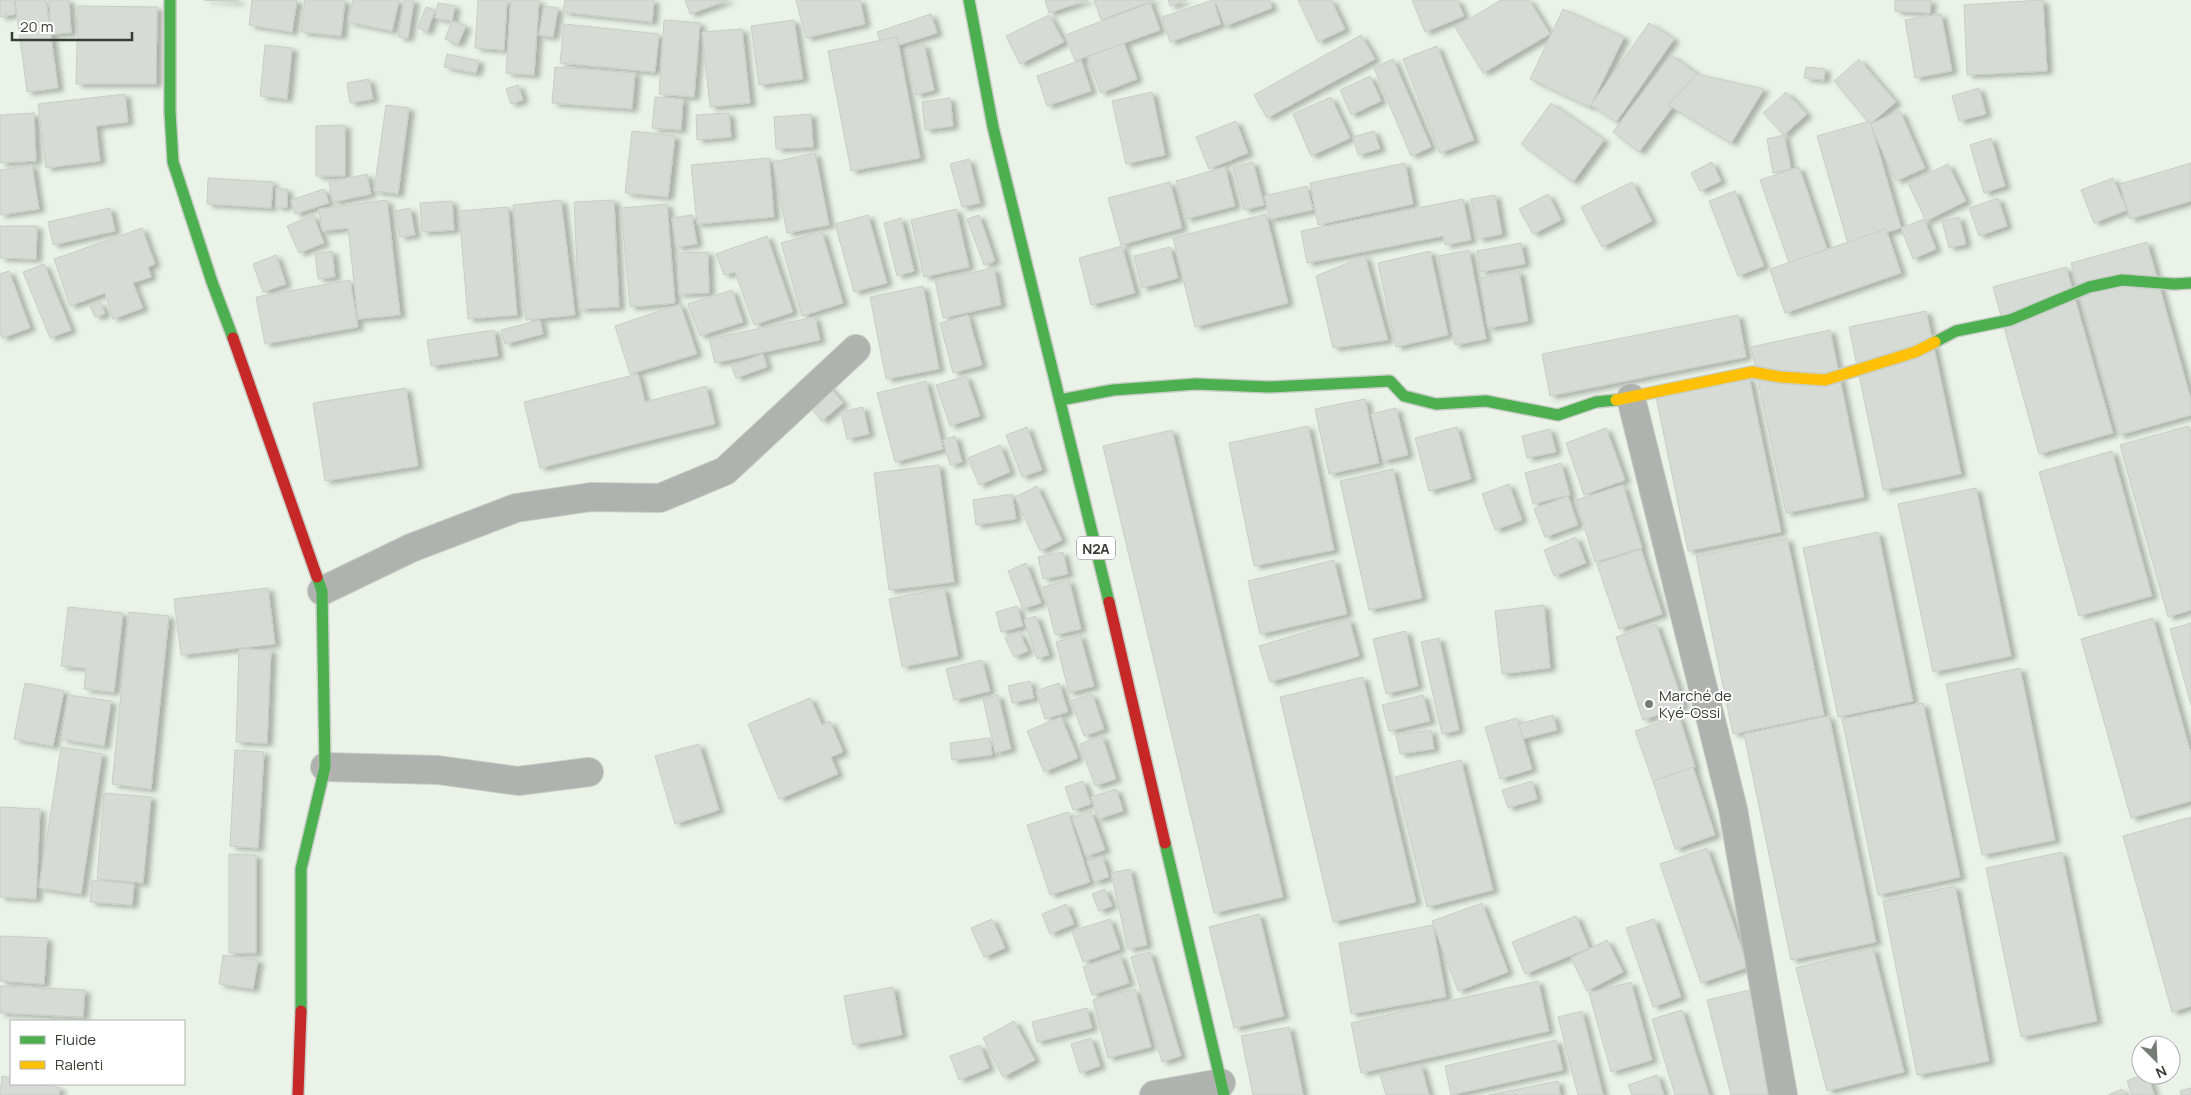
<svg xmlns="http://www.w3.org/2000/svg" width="2191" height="1095" viewBox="0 0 2191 1095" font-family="Manrope,sans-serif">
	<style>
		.building { fill: #d6dcd5; stroke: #c8cec7; filter: url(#shadow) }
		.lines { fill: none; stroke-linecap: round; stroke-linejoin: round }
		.street-casing { stroke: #c8cec6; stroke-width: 30 }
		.fast-casing { stroke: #c8cec6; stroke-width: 14 }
		.slow-casing { stroke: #c8cec6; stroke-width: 14 }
		.jam-casing { stroke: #c8cec6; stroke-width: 14 }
		.street { stroke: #afb2ae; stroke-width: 28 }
		.fast { stroke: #4caf50; stroke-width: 11 }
		.slow { stroke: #ffc107; stroke-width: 11 }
		.jam { stroke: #c62828; stroke-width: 11 }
		.poi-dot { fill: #757c75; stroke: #fff; stroke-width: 2 }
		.labels { text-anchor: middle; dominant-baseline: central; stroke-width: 4; stroke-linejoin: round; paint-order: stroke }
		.shield { fill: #fff; stroke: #727672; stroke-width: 1 }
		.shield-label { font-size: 14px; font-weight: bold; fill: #363c36 }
		.poi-label { font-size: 15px; fill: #363c36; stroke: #fff; text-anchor: start }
	</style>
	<defs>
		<filter id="shadow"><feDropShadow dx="5.5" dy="3" stdDeviation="2.5" flood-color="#0004"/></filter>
	</defs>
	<rect width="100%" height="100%" fill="#ebf3e9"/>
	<!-- building -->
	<g class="building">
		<path d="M0,0h14l2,14 -16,3z"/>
		<path d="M15,0h31l12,88 -31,4z"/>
		<path d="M49,0h20l2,33 -20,1z"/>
		<path d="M204,0h35l-1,2z"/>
		<path d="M252,0h45l-5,32 -43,-7z"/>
		<path d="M305,0h40l-4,36 -40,-4z"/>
		<path d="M353,0h46l-7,31 -44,-9z"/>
		<path d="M404,0h10l-6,38 -10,-1z"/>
		<path d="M478,0h29l-3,50 -29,-2z"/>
		<path d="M511,0h28l-5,75 -28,-2z"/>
		<path d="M565,0h89l-2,22 -89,-10z"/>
		<path d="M685,0h44l-39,14z"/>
		<path d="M796,0h64l5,24 -59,14z"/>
		<path d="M1045,0h43l-39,13z"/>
		<path d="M1094,0h61l-54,20z"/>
		<path d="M1168,0h18l-16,6z"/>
		<path d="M1213,0l8,24 -51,18 -8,-25z"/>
		<path d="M1215,0h54l3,8 -47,18z"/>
		<path d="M1298,0h33l14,29 -27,13z"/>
		<path d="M1412,0h45l7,16 -39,16z"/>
		<path d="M1501,0h28l21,34 -67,39 -28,-46z"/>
		<path d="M1895,0h36l-1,13 -35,-2z"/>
		<path d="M2043,0l4,71 -80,4 -3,-70z"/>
		<path d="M438,3l17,3 -3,15 -17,-3z"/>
		<path d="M1150,3l10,27 -85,31 -10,-26z"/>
		<path d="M78,6l79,1 -1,77h-80z"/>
		<path d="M544,6l14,2 -5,29 -14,-2z"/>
		<path d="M426,7l9,3 -8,22 -9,-4z"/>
		<path d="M1563,9l61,28 -34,70 -60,-28z"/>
		<path d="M931,14l6,19 -54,17 -6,-18z"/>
		<path d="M1941,14l11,57 -37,7 -10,-58z"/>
		<path d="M1049,15l15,27 -44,22 -14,-28z"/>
		<path d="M664,20l36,3 -6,74 -35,-3z"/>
		<path d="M794,20l9,59 -44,6 -8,-59z"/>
		<path d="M452,21l14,5 -8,18 -13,-5z"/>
		<path d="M1649,23l25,16 -58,83 -25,-17z"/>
		<path d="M564,24l95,10 -4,38 -95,-9z"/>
		<path d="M742,29l8,74 -40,4 -8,-75z"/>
		<path d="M1361,35l14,24 -108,59 -13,-23z"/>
		<path d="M897,37l23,121 -69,13 -23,-120z"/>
		<path d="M1124,43l13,36 -36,14 -14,-36z"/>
		<path d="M924,44l10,46 -18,5 -11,-46z"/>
		<path d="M265,45l27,3 -5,51 -27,-3z"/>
		<path d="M1437,46l37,94 -34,13 -37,-94z"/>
		<path d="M447,54l32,7 -3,12 -32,-6z"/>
		<path d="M1671,55l26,19 -58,78 -26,-20z"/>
		<path d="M1393,59l38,88 -20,9 -37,-88z"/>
		<path d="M1859,59l37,43 -26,22 -36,-43z"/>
		<path d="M1081,60l10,31 -44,15 -10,-30z"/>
		<path d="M555,67l80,6 -3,36 -80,-6z"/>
		<path d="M1806,67l19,2 -1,11 -20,-2z"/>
		<path d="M1697,74l67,15 -33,54 -63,-38z"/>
		<path d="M1370,76l11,25 -30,14 -11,-25z"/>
		<path d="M369,79l4,20 -23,4 -3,-20z"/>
		<path d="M518,85l5,15 -12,4 -5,-15z"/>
		<path d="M1979,88l7,26 -27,7 -7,-25z"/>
		<path d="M1152,92l13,63 -39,9 -14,-63z"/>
		<path d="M1786,92l21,22 -23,21 -21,-22z"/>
		<path d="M125,94l3,28 -32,4 4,35 -54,7 -8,-64z"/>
		<path d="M655,97l28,2 -2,31 -29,-2z"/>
		<path d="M1331,97l19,41 -39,18 -18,-42z"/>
		<path d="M950,98l3,28 -28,4 -3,-28z"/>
		<path d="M1551,103l53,37 -31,42 -52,-38z"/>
		<path d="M386,105l23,3 -11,86 -24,-3z"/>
		<path d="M1900,111l25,57 -29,13 -26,-57z"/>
		<path d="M34,113l2,48 -36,2v-48z"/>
		<path d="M729,113l2,24 -34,3 -1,-25z"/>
		<path d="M811,114l2,33 -37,2 -2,-32z"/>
		<path d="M1236,121l12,32 -39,16 -13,-32z"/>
		<path d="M1870,121l31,107 -53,16 -31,-108z"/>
		<path d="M345,125v51h-29v-50z"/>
		<path d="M632,131l43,5 -7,61 -43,-4z"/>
		<path d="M1374,131l6,18 -22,6 -5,-18z"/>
		<path d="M1784,135l7,34 -18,4 -6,-34z"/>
		<path d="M1991,138l14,48 -21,7 -14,-48z"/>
		<path d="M815,153l14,72 -42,8 -14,-71z"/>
		<path d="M769,158l5,59 -77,7 -6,-59z"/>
		<path d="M969,159l11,44 -18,4 -12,-43z"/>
		<path d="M1253,162l11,43 -20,5 -11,-43z"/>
		<path d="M1712,162l9,19 -21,10 -9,-18z"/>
		<path d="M1405,163l8,41 -95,21 -8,-42z"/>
		<path d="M2191,163v38l-61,18 -10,-35z"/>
		<path d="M1948,164l18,37 -40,20 -18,-38z"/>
		<path d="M32,165l7,44 -39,6v-45z"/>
		<path d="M1225,167l10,39 -49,13 -10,-38z"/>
		<path d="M1799,167l28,82 -38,14 -29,-83z"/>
		<path d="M367,174l4,20 -38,8 -4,-20z"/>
		<path d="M208,178l65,4 -2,26 -64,-4z"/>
		<path d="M2113,178l14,32 -33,13 -13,-33z"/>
		<path d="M1170,182l12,46 -61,17 -13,-47z"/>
		<path d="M1632,182l20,39 -50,26 -21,-40z"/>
		<path d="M1307,186l6,24 -43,9 -6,-23z"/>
		<rect x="276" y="189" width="11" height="18"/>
		<path d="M324,189l5,14 -34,11 -4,-14z"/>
		<path d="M1735,191l29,75 -26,10 -29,-75z"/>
		<path d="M1548,194l13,26 -28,14 -14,-25z"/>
		<path d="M1495,195l7,39 -24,5 -7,-40z"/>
		<path d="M1998,198l9,28 -28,10 -10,-28z"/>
		<path d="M1463,199l8,41 -26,5 -2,-9 -136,27 -6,-32z"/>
		<path d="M387,200l13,115 -42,4 -10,-91 -26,3 -3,-22z"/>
		<path d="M561,200l14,115 -49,5 -13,-115z"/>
		<path d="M614,200l5,107 -40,2 -5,-107z"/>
		<path d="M452,201l2,29 -32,2 -2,-29z"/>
		<path d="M667,204l8,99 -45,4 -9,-99z"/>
		<path d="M508,207l9,108 -49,4 -9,-108z"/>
		<path d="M110,208l5,23 -62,14 -5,-23z"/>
		<path d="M410,208l5,27 -15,2 -5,-26z"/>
		<path d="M956,209l13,58 -45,10 -13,-57z"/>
		<path d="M1266,214l22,89 -93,24 -22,-89z"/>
		<path d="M313,215l11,28 -25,10 -12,-27z"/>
		<path d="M692,215l5,29 -21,3 -4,-29z"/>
		<path d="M868,215l19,68 -33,9 -19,-68z"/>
		<path d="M979,215l16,46 -11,4 -17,-46z"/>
		<path d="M1959,217l7,27 -17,4 -7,-27z"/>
		<path d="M901,218l13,53 -17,5 -13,-53z"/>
		<path d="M1924,219l12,30 -23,10 -12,-31z"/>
		<path d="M0,226h37l-1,33 -36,-1z"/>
		<path d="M142,228l13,36 -7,3 3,10 -18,6 10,25 -30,11 -8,-26 -35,13 -16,-47z"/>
		<path d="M1886,229l15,44 -116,40 -15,-44z"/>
		<path d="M822,232l21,71 -41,13 -21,-73z"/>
		<path d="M767,236l26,76 -39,13 -19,-53 -11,3 -8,-21z"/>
		<path d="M2147,242l44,158v15l-72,20 -48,-172z"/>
		<path d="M1521,243l4,21 -45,8 -3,-21z"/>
		<path d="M1122,246l13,47 -44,12 -12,-47z"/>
		<path d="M1170,247l8,31 -36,10 -8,-32z"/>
		<path d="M1469,250l17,89 -31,6 -17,-89z"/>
		<path d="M332,251l3,26 -17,2 -3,-25z"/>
		<path d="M1430,251l18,84 -52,12 -18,-84z"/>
		<path d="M708,252l1,41 -30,1 -2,-41z"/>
		<path d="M276,255l10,29 -23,8 -10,-28z"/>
		<path d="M1365,256l23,84 -55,8 -17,-72z"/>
		<path d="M44,264l27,66 -21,8 -27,-66z"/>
		<path d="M2066,267l47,166 -74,21 -46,-167z"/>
		<path d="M994,268l7,37 -58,13 -8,-38z"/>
		<path d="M9,271l21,57 -28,10 -2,-6v-58z"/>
		<path d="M1519,271l9,50 -40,7 -8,-50z"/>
		<path d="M350,280l8,47 -93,17 -9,-47z"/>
		<path d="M923,286l16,83 -53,10 -16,-82z"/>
		<path d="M732,290l11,32 -43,14 -12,-32z"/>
		<path d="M100,302l5,12 -10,3 -5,-11z"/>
		<path d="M680,304l17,50 -67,20 -15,-48z"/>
		<path d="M1926,311l35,163 -78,16 -34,-163z"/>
		<path d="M968,315l14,50 -29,8 -13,-50z"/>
		<path d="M1738,315l8,42 -196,39 -8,-42z"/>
		<path d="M815,317l5,23 -105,23 -6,-24z"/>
		<path d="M540,320l3,14 -38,10 -4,-14z"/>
		<path d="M494,330l4,26 -67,10 -4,-26z"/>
		<path d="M1830,330l34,167 -78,16 -35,-166z"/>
		<path d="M763,354l4,13 -31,11 -5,-12z"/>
		<path d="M638,374l7,28 61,-16 9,38 -175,44 -16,-66z"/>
		<path d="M966,376l14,40 -30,10 -14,-41z"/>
		<path d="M821,377l22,26 -21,18 -22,-26z"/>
		<path d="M1749,377l32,155 -93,19 -32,-154z"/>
		<path d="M926,381l17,68 -48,13 -18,-69z"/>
		<path d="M406,388l12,78 -93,15 -12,-78z"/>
		<path d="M1365,399l14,64 -50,11 -14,-65z"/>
		<path d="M863,407l6,27 -22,5 -6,-27z"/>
		<path d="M1396,408l12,47 -25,6 -12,-47z"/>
		<path d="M1308,426l26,124 -80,16 -25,-123z"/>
		<path d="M2188,426l3,9v175l-23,7 -48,-172z"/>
		<path d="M1027,427l15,43 -20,7 -16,-42z"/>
		<path d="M1457,427l14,52 -42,12 -14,-53z"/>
		<path d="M1606,428l19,52 -41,15 -18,-52z"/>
		<path d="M1550,429l6,23 -29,6 -5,-22z"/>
		<path d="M1172,430l111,467 -69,16 -111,-467z"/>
		<path d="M955,436l7,26 -12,3 -7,-25z"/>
		<path d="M1000,445l10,27 -31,13 -11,-27z"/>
		<path d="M2112,451l40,145 -73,20 -40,-144z"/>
		<path d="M1561,463l9,32 -37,9 -8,-31z"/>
		<path d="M939,465l15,117 -65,8 -15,-117z"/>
		<path d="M1393,469l29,129 -53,12 -29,-129z"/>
		<path d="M1509,484l13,36 -27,10 -13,-36z"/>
		<path d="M1623,485l19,63 -47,14 -19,-62z"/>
		<path d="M1037,486l25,54 -22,11 -25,-54z"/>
		<path d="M1976,488l35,168 -78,16 -35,-168z"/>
		<path d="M1012,494l4,25 -40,6 -3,-25z"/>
		<path d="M1568,496l10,29 -33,12 -11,-28z"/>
		<path d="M1878,532l35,169 -75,16 -35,-169z"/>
		<path d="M1576,537l10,26 -32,13 -10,-26z"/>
		<path d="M1787,538l37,177 -91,19 -37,-178z"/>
		<path d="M1641,549l21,65 -43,15 -22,-65z"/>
		<path d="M1063,552l5,22 -25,5 -5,-22z"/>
		<path d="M1334,560l13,54 -87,20 -12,-53z"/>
		<path d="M1026,563l15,40 -18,6 -15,-38z"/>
		<path d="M1069,580l12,49 -26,6 -12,-48z"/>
		<path d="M268,588l7,56 -94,11 -7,-56z"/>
		<path d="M944,588l14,68 -56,11 -13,-68z"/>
		<path d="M1544,605l6,63 -48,6 -7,-63z"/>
		<path d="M1017,606l6,20 -22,6 -5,-20z"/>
		<path d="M68,607l55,6 -9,79 -30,-3 2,-21 -25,-2z"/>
		<path d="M129,612l40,4 -18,173 -39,-5z"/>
		<path d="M1036,616l13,39 -12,4 -13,-39z"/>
		<path d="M2153,618l38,136v47l-60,17 -50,-179z"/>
		<path d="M1349,619l10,37 -89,26 -11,-36z"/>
		<path d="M2191,623v82l-21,-76z"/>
		<path d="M1656,624l28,82 -41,14 -27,-83z"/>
		<path d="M1406,631l12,55 -32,8 -13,-55z"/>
		<path d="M1019,632l9,19 -14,6 -9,-19z"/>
		<path d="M1080,635l14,51 -25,7 -13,-51z"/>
		<path d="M1439,638l20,92 -17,4 -21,-92z"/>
		<path d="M239,649l32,1 -4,93 -31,-1z"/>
		<path d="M982,660l8,31 -36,9 -8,-31z"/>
		<path d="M2020,668l35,172 -73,15 -36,-171z"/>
		<path d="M1363,677l53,225 -83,20 -53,-225z"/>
		<path d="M1030,681l4,17 -22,5 -4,-17z"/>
		<path d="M25,683l39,8 -11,55 -39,-7z"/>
		<path d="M1059,683l9,29 -23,7 -9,-28z"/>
		<path d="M1092,694l12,35 -20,7 -13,-35z"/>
		<path d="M68,695l43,6 -7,45 -43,-7z"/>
		<path d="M998,695l13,54 -16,4 -12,-54z"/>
		<path d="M1423,695l7,26 -41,10 -7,-26z"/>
		<path d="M810,698l12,27 8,-4 13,31 -12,5 7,17 -59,25 -31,-75z"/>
		<path d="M1923,703l37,174 -82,18 -36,-176z"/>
		<path d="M1553,715l4,15 -35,9 -4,-15z"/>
		<path d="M1679,716l16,51 -42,14 -18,-50z"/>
		<path d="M1829,716l47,226 -85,18 -47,-226z"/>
		<path d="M1061,717l17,41 -34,14 -17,-41z"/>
		<path d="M1517,718l15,51 -32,10 -15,-52z"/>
		<path d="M1431,730l3,19 -34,5 -4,-19z"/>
		<path d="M1102,736l14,43 -21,7 -15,-42z"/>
		<path d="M990,738l2,17 -40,5 -2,-17z"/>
		<path d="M699,744l20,66 -44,14 -20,-68z"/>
		<path d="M61,747l41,7 -21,140 -42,-6z"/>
		<path d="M235,750l29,2 -6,96 -28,-2z"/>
		<path d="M1461,760l32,130 -66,17 -32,-130z"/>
		<path d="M1693,767l22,68 -40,14 -22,-68z"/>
		<path d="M1083,781l8,23 -18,6 -8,-23z"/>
		<path d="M1532,781l5,18 -29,9 -6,-18z"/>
		<path d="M1116,789l7,22 -25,8 -7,-22z"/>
		<path d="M104,793l47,4 -8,86 -46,-4z"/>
		<path d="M0,807l40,2 -4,90 -36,-2z"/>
		<path d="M1091,811l14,39 -19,6 -14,-38z"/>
		<path d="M1068,812l22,70 -40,13 -23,-70z"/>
		<path d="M2191,817v189l-19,6 -49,-176z"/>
		<path d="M1707,848l41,119 -47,16 -41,-119z"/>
		<path d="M2062,852l35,169 -76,16 -35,-169z"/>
		<path d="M229,854l27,1v98h-27z"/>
		<path d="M1102,856l7,21 -15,5 -7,-21z"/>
		<path d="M1130,869l17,76 -19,4 -17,-76z"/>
		<path d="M92,880l42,4 -2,21 -42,-3z"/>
		<path d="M1955,886l34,175 -72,14 -34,-174z"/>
		<path d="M1105,889l7,17 -13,5 -7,-17z"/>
		<path d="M1482,903l26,69 -50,19 -26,-70z"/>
		<path d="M1066,904l8,20 -24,10 -8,-20z"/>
		<path d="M1259,914l25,102 -50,12 -25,-101z"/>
		<path d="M1576,916l13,32 -64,26 -13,-32z"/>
		<path d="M992,919l13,29 -21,9 -13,-29z"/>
		<path d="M1110,919l10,30 -37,13 -11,-31z"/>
		<path d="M1654,919l27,78 -28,10 -27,-79z"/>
		<path d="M1433,925l13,72 -95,17 -12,-71z"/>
		<path d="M0,936l47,2 -3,46 -44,-3z"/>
		<path d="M1607,940l16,32 -36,19 -16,-33z"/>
		<path d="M1873,948l31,124 -77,19 -31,-123z"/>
		<path d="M1150,952l31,104 -19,6 -31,-105z"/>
		<path d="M223,955l35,5 -5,29 -34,-5z"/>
		<path d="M1120,955l9,28 -37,12 -9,-28z"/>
		<path d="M1538,981l11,50 -188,42 -10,-50z"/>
		<path d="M1631,982l21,78 -41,12 -22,-79z"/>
		<path d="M0,986l85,4 -2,27 -83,-4z"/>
		<path d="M893,987l9,48 -49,10 -9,-49z"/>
		<path d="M1135,989l16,58 -43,11 -15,-58z"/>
		<path d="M1754,989l26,106h-49l-24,-95z"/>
		<path d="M1087,1008l5,20 -55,14 -5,-20z"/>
		<path d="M1682,1010l27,85h-34l-23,-76z"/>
		<path d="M1582,1011l21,84h-25l-20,-78z"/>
		<path d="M1014,1021l21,39 -32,17 -20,-39z"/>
		<path d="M1289,1027l14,68h-50l-12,-59z"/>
		<path d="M1091,1038l9,28 -20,7 -9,-29z"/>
		<path d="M1556,1040l7,30 -112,25 -6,-29z"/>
		<path d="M980,1045l9,23 -30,12 -9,-24z"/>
		<path d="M1421,1065l8,30h-43l-6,-20z"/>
		<path d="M1657,1075l7,20h-32l-4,-10z"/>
		<path d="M2142,1075h6l6,20h-22l-5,-14z"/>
		<path d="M2,1076l9,2v6h28l21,4 -1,7h-59z"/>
		<path d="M1558,1081l2,14h-71z"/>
		<path d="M2191,1088v7h-10l-1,-4z"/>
		<path d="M2122,1089l3,6h-17z"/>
	</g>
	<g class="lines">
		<!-- street casing -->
		<g class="street-casing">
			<g id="street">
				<path d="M1631,398l102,411 50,286"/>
				<path d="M322,591l89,-43 105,-40 75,-11 69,1 65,-27 131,-122"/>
				<path d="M325,767l113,3 80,11 71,-9"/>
				<path d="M1154,1095l67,-12"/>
			</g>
		</g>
		<!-- fast casing -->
		<g class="fast-casing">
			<g id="fast">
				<path d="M170,0v112l3,50 39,120 21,56"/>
				<path d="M969,0l24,127 116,475"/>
				<path d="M1935,342l21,-11 54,-11 79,-33 33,-7 52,4 17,-1"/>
				<path d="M1060,400l53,-10 83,-6 73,3 121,-6 14,15 32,8 50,-3 72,14 38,-13 20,-2"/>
				<path d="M1165,843l59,252"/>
				<path d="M301,1011v-142l24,-102 -3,-176 -5,-14"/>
			</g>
		</g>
		<!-- slow casing -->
		<g class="slow-casing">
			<path id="slow" d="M1616,400l136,-28 29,5 44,3 90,-28 20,-10"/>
		</g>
		<!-- jam casing -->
		<g class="jam-casing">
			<g id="jam">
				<path d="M233,338l84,239"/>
				<path d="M1109,602l56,241"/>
				<path d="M298,1095l3,-84"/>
			</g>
		</g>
		<!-- street -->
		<use href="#street" class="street"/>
		<!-- fast -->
		<use href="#fast" class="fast"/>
		<!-- slow -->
		<use href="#slow" class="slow"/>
		<!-- jam -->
		<use href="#jam" class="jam"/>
	</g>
	<!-- markers -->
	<circle class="poi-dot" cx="1649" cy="704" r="5"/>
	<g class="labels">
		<!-- shield labels -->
		<rect class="shield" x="1077" y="536.5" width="38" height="23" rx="4"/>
		<g class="shield-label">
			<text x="1096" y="548">N2A</text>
		</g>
		<!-- poi labels -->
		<g class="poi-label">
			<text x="1659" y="695">Marché de<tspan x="1659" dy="17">Kyé-Ossi</tspan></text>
		</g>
	</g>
	<!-- legend -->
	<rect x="10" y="1020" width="175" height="65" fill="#ffffff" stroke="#afb1af"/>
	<rect x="20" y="1036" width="25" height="8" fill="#4caf50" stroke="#afb1af"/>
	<text x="55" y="1045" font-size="15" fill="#363c36">Fluide</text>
	<rect x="20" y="1061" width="25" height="8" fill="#ffc107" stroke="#afb1af"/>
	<text x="55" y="1070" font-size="15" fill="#363c36">Ralenti</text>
	<!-- north arrow -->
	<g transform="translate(2156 1060) rotate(156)"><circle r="24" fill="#ffffff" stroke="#afb1af"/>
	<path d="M0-4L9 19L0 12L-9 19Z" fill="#757c75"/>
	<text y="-8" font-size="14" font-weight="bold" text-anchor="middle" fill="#363c36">N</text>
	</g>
	<!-- scale -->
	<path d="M12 32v8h120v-8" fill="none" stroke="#363c36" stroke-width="2.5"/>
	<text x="20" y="32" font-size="15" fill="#363c36" stroke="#ffffff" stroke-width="4" paint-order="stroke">20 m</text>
</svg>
